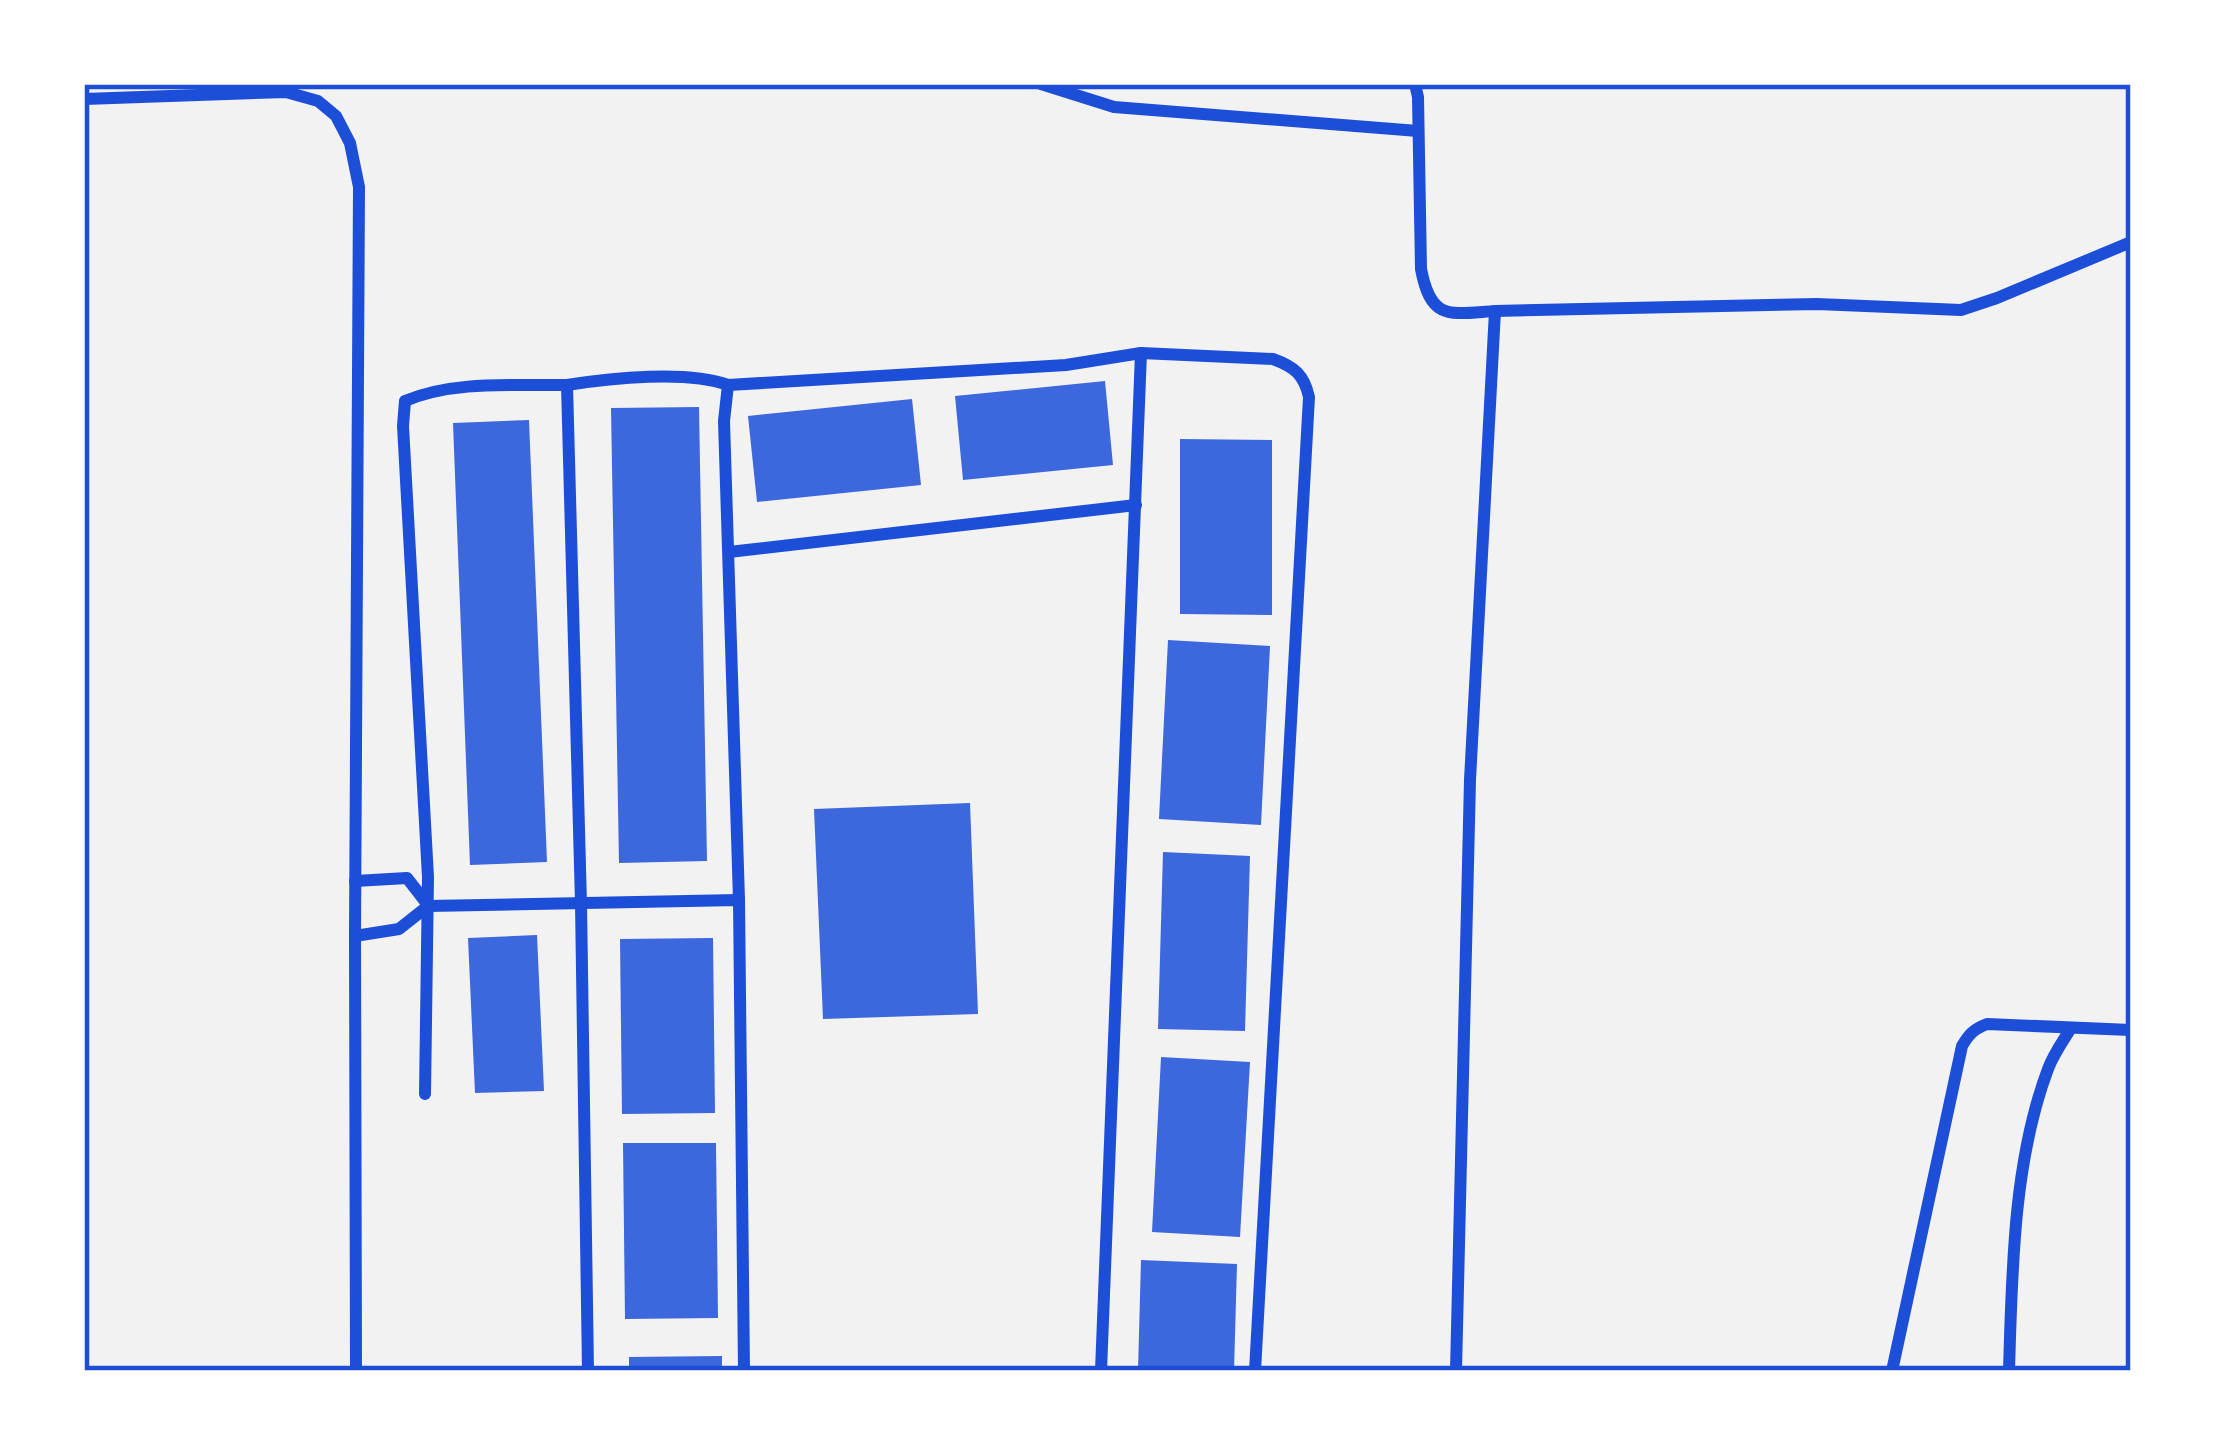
<svg xmlns="http://www.w3.org/2000/svg" width="2215" height="1455" viewBox="0 0 2215 1455" font-family="'Crimson Pro',serif">
	<style>
		.building { fill: #3d67dc }
		.lines { fill: none; stroke-linecap: round; stroke-linejoin: round }
		.minor { stroke: #1d4ed8; stroke-width: 12 }
		.neatline { fill: none; stroke: #1d4ed8; stroke-width: 4.5 }
	</style>
	<rect width="100%" height="100%" fill="#f2f2f2"/>
	<!-- building -->
	<g class="building">
		<path d="M1105,381l8,84 -150,15 -8,-84z"/>
		<path d="M912,399l9,86 -164,17 -9,-86z"/>
		<path d="M699,407l8,454 -88,2 -8,-455z"/>
		<path d="M529,420l18,442 -77,3 -17,-442z"/>
		<path d="M1180,439l92,1v175l-92,-1z"/>
		<path d="M1168,640l102,6 -9,179 -102,-6z"/>
		<path d="M970,803l8,211 -155,5 -9,-210z"/>
		<path d="M1163,852l87,4 -5,175 -87,-2z"/>
		<path d="M537,935l7,156 -69,2 -7,-155z"/>
		<path d="M713,938l2,175 -93,1 -2,-175z"/>
		<path d="M1161,1057l89,5 -10,175 -88,-5z"/>
		<path d="M623,1143h93l2,175 -93,1z"/>
		<path d="M1141,1260l96,4 -3,107h-96z"/>
		<path d="M722,1356v15h-93v-14z"/>
	</g>
	<g class="lines">
		<!-- minor -->
		<g class="minor">
			<path d="M1041,84l73,23 304,24"/>
			<path d="M1415,84l3,13 3,172c10,52 28,45 74,42l-25,469 -14,591"/>
			<path d="M84,99l202,-7 32,9 18,15 14,27 9,44 -4,749 1,435"/>
			<path d="M1495,311l322,-7 144,6 36,-12 134,-56"/>
			<path d="M729,552l407,-47"/>
			<path d="M355,881l52,-3 21,27"/>
			<path d="M739,900l-15,-479 4,-36 338,-20 75,-12 132,6c22,8 31,16 36,38l-54,974"/>
			<path d="M355,936l44,-7 29,-23 311,-6 5,471"/>
			<path d="M425,1094l3,-217 -25,-451 2,-25c49,-21 110,-15 162,-16"/>
			<path d="M588,1371l-7,-468 -14,-518c44,-7 120,-15 161,0"/>
			<path d="M1101,1371l40,-1018"/>
			<path d="M1892,1371l70,-325c7,-12 12,-17 25,-22l144,6"/>
			<path d="M2009,1371c3,-99 4,-209 39,-302 5,-14 15,-28 23,-41"/>
		</g>
	</g>
	<!-- border -->
	<rect width="2215" height="1455" fill="none" stroke="#ffffff" stroke-width="174"/>
	<rect x="87" y="87" width="2041" height="1281" class="neatline"/>
</svg>
